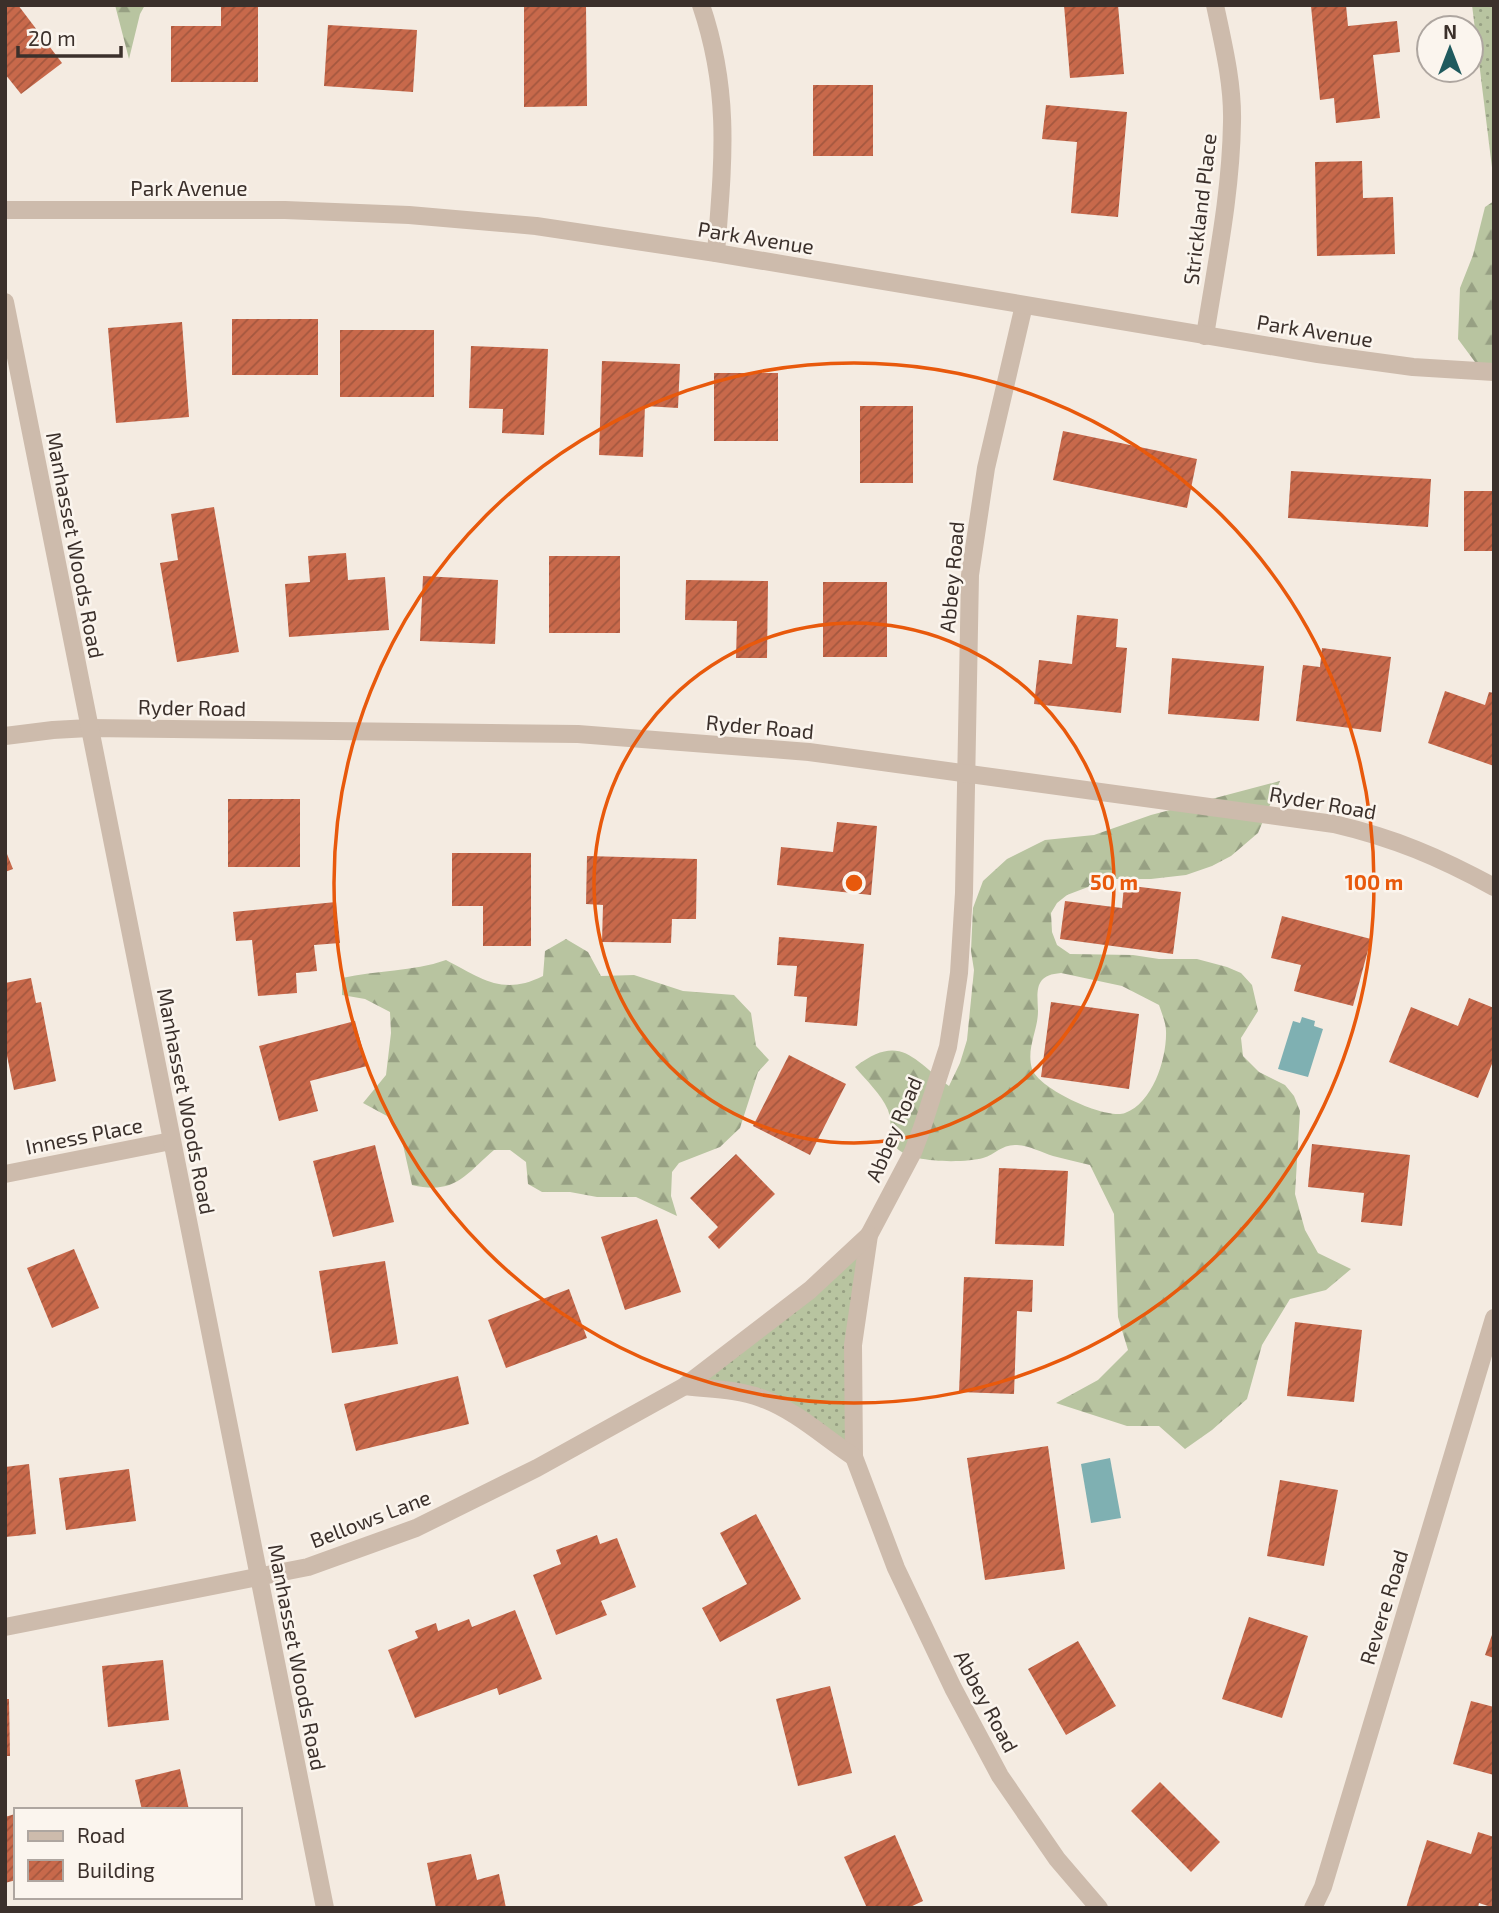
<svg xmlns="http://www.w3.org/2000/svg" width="1499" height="1913" viewBox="0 0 1499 1913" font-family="'Exo 2',sans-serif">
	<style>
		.grass { fill: url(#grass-dots) }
		.forest { fill: url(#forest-firs); fill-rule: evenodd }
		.water { fill: #7fb0b2 }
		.building { fill: url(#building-hatch) }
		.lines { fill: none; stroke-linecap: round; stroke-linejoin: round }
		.minor { stroke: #cdbbac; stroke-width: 18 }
		.tertiary { stroke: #cdbbac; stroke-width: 18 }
		.ring { fill: none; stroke: #e8590c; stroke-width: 3.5 }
		.labels { text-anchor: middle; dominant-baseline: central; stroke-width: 5; stroke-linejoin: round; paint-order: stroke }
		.street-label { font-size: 21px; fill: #3b302b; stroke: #fbf5ee }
		.centre { fill: #e8590c; stroke: #fbf5ee; stroke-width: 3.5 }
		.ring-label { font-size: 21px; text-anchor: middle; font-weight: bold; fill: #e8590c; stroke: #fbf5ee; stroke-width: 5; stroke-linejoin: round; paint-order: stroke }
	</style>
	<defs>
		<pattern id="grass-dots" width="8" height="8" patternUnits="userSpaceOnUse" patternTransform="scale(1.75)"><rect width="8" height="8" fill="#b8c4a0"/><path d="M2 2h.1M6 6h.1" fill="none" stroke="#97a083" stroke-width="1.8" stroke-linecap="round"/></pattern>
		<pattern id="forest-firs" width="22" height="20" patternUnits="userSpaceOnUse" patternTransform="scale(1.75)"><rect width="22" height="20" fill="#b8c4a0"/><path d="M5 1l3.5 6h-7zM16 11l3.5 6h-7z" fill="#97a083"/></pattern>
		<pattern id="building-hatch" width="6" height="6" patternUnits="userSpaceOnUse" patternTransform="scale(1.75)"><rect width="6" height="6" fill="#c8694b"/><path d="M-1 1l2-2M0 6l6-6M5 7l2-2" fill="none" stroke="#a4573f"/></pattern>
	</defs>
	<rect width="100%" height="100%" fill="#f4ebe1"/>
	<!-- grass -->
	<g class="grass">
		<path d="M1472,5h22v179z"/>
		<path d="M869,1235l-15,222 -70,-49 -99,-22z"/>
	</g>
	<!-- forest -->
	<g class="forest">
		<path d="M115,5h30l-5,9 -11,45z"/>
		<path d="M1494,201v165l-19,-4 -17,-23 2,-51 13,-33 12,-48z"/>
		<path d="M1280,781l-22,52 -27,23 -19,10 -26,9 -35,4h-37l-26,8 -21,8 -10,8 -6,10 1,19 5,13 13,9 63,1 26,4h38l30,8 14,6 11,12 6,26 -17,27 2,18 16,16 26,13 9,11 6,15 -5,83 10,36 13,23 33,16 -25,21 -36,9 -28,46 -15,54 -35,31 -27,19 -26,-23h-32l-71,-23 42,-23 30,-30 -10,-33 -4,-103 -24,-49c-13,-3 -25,-6 -37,-9 -12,-4 -23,-10 -36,-11 -15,-1 -21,9 -34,13 -18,5 -76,6 -88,-12 -6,-11 -3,-25 -7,-36 -7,-16 -22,-30 -33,-43 46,-35 58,-7 94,19l11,-23 7,-23 7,-70 -3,-19 2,-43 10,-27 24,-22 38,-19 49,-5 57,-20zM1061,973l61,13 37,19c3,9 7,18 7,26 1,27 -13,72 -41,82 -19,7 -86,-24 -93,-44 -6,-21 6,-38 6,-58 -1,-22 -3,-36 23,-38z"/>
		<path d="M566,939l22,13 13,24 33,-1 49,16 51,4 17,18 5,33 13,14 -11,12 -18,56 -20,19 -41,16 -7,9 -1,24 6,20 -41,-19h-39l-27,-5h-28l-14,-8 -2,-22 -16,-12h-16c-29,25 -39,45 -82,35l-11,-49 -14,-20 -24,-13 23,-28 5,-42 -1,-21 -25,-13 -23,-4v-17c35,-8 70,-6 104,-18 36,19 57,36 97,16l2,-25z"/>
	</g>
	<!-- water -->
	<g class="water">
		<path d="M1302,1017l13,4 -1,5 9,3 -15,48 -30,-8 15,-48 7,2z"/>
		<path d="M1110,1458l11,60 -30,5 -10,-59z"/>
	</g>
	<!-- building -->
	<g class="building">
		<path d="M5,5h13l44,58 -41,31 -16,-20z"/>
		<path d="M221,5h37v77h-87v-56h50z"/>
		<path d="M524,5h62l1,101 -63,1z"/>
		<path d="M1064,5h54l6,69 -54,4z"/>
		<path d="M1346,5l2,21 49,-5 3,31 -27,3 7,63 -44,5 -2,-25 -14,2 -9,-94z"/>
		<path d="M328,25l89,5 -4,62 -89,-6z"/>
		<rect x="813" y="85" width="60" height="71"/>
		<path d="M1046,105l81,7 -9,105 -47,-4 6,-71 -35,-3z"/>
		<path d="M1362,161l1,37 30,-1 2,57 -78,2 -2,-94z"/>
		<rect x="232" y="319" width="86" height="56"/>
		<path d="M182,322l7,95 -73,6 -8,-95z"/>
		<rect x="340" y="330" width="94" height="67"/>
		<path d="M471,346l77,3 -4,86 -42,-2 1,-24 -34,-1z"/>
		<path d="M602,361l78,3 -2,44 -33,-2 -2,51 -44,-2z"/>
		<rect x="714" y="373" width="64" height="68"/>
		<rect x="860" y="406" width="53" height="77"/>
		<path d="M1063,431l134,28 -10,49 -134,-28z"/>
		<path d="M1291,471l140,8 -3,48 -140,-9z"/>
		<rect x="1464" y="491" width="30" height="60"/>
		<path d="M214,507l25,145 -62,10 -17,-99 18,-3 -7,-46z"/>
		<path d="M346,553l2,27 37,-3 4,53 -100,7 -4,-53 25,-2 -2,-26z"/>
		<rect x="549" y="556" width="71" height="77"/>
		<path d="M423,576l75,4 -3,64 -75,-3z"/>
		<path d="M686,580l82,1 -1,77h-31l1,-37 -52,-1z"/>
		<rect x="823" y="582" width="64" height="75"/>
		<path d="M1077,615l41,4 -2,28 11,1 -6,65 -87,-9 5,-44 33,4z"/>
		<path d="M1322,648l69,9 -10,75 -85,-11 7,-56 17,2z"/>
		<path d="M1172,658l92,8 -5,55 -91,-7z"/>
		<path d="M1445,691l40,14 4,-13 5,1v73l-66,-23z"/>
		<rect x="228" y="799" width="72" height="68"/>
		<path d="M837,822l40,4 -6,69 -94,-10 4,-38 52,5z"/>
		<path d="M5,849l8,20 -8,3z"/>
		<path d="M452,853h79v93h-48v-40h-31z"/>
		<path d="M587,856l110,3 -1,60h-24l-1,24 -69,-1 1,-37 -17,-1z"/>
		<path d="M1124,885l57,7 -8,62 -113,-15 5,-38 57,7z"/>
		<path d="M336,902l4,41 -26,2 3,26 -21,2 1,20 -39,3 -6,-56 -16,1 -3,-29z"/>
		<path d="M1282,916l89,23 -18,67 -59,-15 7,-26 -30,-7z"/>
		<path d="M779,937l85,7 -7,82 -52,-4 2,-25 -13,-1 3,-30 -20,-1z"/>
		<path d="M31,978l5,25 5,-1 15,79 -42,9 -9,-44v-63z"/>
		<path d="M1469,998l25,10v51l-16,39 -89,-36 22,-55 47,19z"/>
		<path d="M1051,1002l88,12 -10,75 -88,-12z"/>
		<path d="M355,1021l12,45 -57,15 8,30 -39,10 -20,-75z"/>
		<path d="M789,1055l57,29 -36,71 -57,-29z"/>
		<path d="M1312,1144l98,11 -8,71 -41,-4 3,-29 -56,-6z"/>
		<path d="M375,1145l19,77 -61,15 -20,-76z"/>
		<path d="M736,1154l39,40 -56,55 -11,-12 10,-10 -28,-29z"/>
		<path d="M999,1168l69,3 -4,75 -69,-2z"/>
		<path d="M657,1219l24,73 -56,18 -24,-73z"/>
		<path d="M74,1249l25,59 -47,20 -25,-60z"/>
		<path d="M385,1261l13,83 -66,9 -13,-82z"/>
		<path d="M964,1277l69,3 -1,32 -15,-1 -3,83 -55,-2z"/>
		<path d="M569,1289l18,49 -81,30 -18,-48z"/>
		<path d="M1295,1322l67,8 -8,72 -67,-6z"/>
		<path d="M458,1376l11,48 -113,27 -12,-47z"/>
		<path d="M1048,1446l17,123 -80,11 -18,-122z"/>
		<path d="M29,1464l7,70 -31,3v-70z"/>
		<path d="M129,1469l7,52 -70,9 -7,-52z"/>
		<path d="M1280,1480l58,10 -14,76 -57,-10z"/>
		<path d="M756,1514l45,85 -81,43 -18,-34 45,-24 -27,-51z"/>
		<path d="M597,1535l3,9 17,-6 19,49 -35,14 6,14 -51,20 -23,-60 28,-11 -5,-14z"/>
		<path d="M515,1610l27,69 -43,16 -2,-7 -82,30 -27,-68 30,-12 -3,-7 21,-8 2,8 31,-12 3,8z"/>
		<path d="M1249,1617l59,19 -26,82 -60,-19z"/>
		<path d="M1494,1629v29l-9,-3z"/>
		<path d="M1078,1641l38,65 -50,29 -38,-66z"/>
		<path d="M163,1660l6,60 -61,7 -6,-61z"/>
		<path d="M830,1686l22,87 -54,13 -22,-87z"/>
		<path d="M5,1699h4l1,57h-5z"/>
		<path d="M1471,1701l23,6v68l-41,-11z"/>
		<path d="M180,1769l9,41h-47l-7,-30z"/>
		<path d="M1160,1782l60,60 -29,30 -60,-61z"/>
		<path d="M15,1814l1,66 -11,3v-66z"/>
		<path d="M1478,1832l16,5v71l-15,-5 -1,5h-72l21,-68 44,14z"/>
		<path d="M895,1835l28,66 -15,7h-41l-23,-51z"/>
		<path d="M471,1854l6,26 22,-6 7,34h-70l-9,-45z"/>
	</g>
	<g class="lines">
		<!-- minor -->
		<g class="minor">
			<path d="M701,5c30,88 22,157 15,248"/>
			<path d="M1024,305l-38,163 -16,107 -6,318 -5,80 -7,48 -4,26 -26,81 -9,24 -44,83 -16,110 1,112 42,111 57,120 47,88 57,83 42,49"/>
			<path d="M1205,336c11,-71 26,-142 27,-214 1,-39 -9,-79 -17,-117"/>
			<path d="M5,736l48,-6 36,-2 489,6 231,18 525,72c60,14 105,33 160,63"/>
			<path d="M5,1174l166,-33"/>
			<path d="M685,1386c25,3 52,3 76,12 34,12 63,39 93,59"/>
			<path d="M5,1627l303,-60 108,-39 121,-60 148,-82 125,-96 59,-55"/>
			<path d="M1313,1908l10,-21 171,-569"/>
		</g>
		<!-- tertiary -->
		<g class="tertiary">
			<path d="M5,210h280l124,5 127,11 180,27 602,101 95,13 81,5"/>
			<path d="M5,302l320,1606"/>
		</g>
	</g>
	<!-- distance rings -->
	<g class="ring">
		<circle cx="854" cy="883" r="260"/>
		<circle cx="854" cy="883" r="520"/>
	</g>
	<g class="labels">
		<!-- street labels -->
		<g class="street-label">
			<text x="189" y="187">Park Avenue</text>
			<text transform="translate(1199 209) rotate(-83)">Strickland Place</text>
			<text transform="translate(756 237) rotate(9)">Park Avenue</text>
			<text transform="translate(1315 330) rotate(9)">Park Avenue</text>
			<text transform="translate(76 545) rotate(79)">Manhasset Woods Road</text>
			<text transform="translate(951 577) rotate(-85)">Abbey Road</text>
			<text transform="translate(192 707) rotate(1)">Ryder Road</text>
			<text transform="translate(760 726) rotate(5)">Ryder Road</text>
			<text transform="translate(1323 802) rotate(10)">Ryder Road</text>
			<text transform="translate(187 1101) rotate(79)">Manhasset Woods Road</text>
			<text transform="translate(893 1129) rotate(-67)">Abbey Road</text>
			<text transform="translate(84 1135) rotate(-11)">Inness Place</text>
			<text transform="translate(370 1518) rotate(-21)">Bellows Lane</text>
			<text transform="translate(1383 1607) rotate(-73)">Revere Road</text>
			<text transform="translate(298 1657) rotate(79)">Manhasset Woods Road</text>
			<text transform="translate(987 1701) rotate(62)">Abbey Road</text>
		</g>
	</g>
	<circle cx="854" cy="883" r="10" class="centre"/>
	<g class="ring-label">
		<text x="1114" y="890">50 m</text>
		<text x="1374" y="890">100 m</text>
	</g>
	<!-- border -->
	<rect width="1499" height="1913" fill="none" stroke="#3b302b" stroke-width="14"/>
	<!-- legend -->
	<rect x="14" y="1808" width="228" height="91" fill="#fbf5ee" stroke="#aea6a0" stroke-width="2"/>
	<rect x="28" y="1831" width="35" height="10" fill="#cdbbac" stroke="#aea6a0" stroke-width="2"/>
	<text x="77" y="1843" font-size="21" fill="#3b302b">Road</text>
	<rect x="28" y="1860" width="35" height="21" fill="url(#building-hatch)" stroke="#aea6a0" stroke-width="2"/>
	<text x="77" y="1878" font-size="21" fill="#3b302b">Building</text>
	<!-- north arrow -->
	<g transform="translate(1450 49)"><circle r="33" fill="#fbf5ee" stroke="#aea6a0" stroke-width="2"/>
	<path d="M0-5L12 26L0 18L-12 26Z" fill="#1f5a5e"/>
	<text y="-10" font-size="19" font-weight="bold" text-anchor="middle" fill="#3b302b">N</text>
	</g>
	<!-- scale -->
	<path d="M18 46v10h103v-10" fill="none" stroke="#3b302b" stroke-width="3.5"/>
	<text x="28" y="46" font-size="21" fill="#3b302b" stroke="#fbf5ee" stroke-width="5" paint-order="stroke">20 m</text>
</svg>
